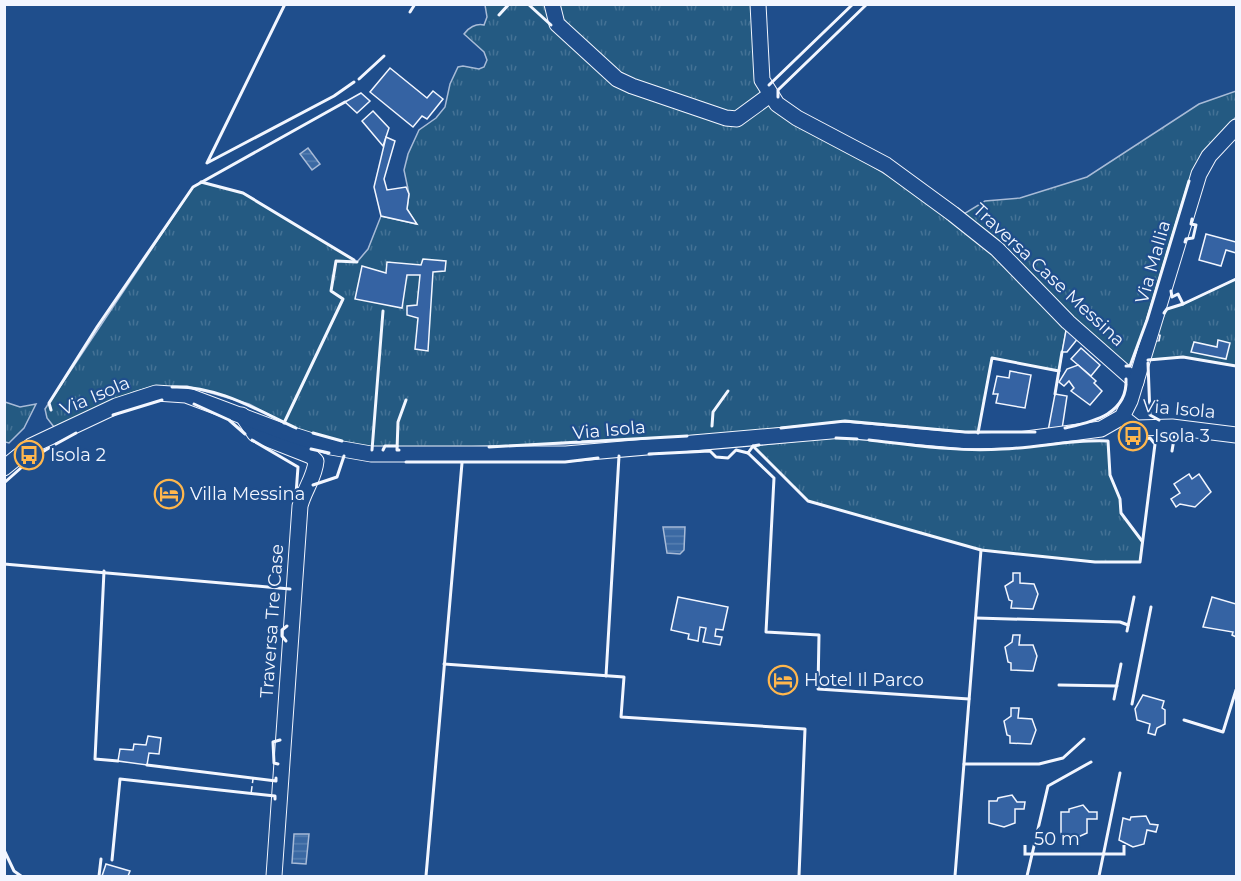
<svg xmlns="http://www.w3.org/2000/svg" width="1241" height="881" viewBox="0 0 1241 881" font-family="Montserrat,sans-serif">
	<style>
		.grass { fill: url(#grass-tufts); stroke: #a8bbd7; stroke-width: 1.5 }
		.water { fill: url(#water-rules); stroke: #a8bbd7; stroke-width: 1.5 }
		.building { fill: #3563a3; stroke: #f2f6ff; stroke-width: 1.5 }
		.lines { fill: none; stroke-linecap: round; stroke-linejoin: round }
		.minor-casing { stroke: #f2f6ff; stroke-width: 17 }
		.minor { stroke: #1f4e8c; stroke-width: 15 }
		.fence { stroke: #f2f6ff; stroke-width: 1.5; stroke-dasharray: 8 3; stroke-linecap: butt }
		.wall { stroke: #f2f6ff; stroke-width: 3 }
		.labels { text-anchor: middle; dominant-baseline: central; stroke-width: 4.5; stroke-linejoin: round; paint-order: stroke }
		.street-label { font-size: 18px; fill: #f2f6ff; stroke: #1f4e8c }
		.poi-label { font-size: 18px; fill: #f2f6ff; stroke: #1f4e8c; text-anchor: start }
	</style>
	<defs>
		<pattern id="grass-tufts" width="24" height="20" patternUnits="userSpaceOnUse" patternTransform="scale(1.5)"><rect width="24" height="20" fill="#245a82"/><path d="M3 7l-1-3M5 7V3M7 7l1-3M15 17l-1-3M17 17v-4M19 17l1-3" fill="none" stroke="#447295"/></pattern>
		<pattern id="water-rules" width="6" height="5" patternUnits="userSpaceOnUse" patternTransform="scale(1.5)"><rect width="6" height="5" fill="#3b69a3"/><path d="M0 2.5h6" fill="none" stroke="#587fb1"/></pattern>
	</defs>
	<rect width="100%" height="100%" fill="#1f4e8c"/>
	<!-- grass -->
	<g class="grass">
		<path d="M558,4l195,1 11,85 -30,24 -105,-34 -64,-56z"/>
		<path d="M485,5h61l4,19 60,55 101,39 59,-13 129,77 92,68 76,75 -8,46 -67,-13 -14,75 -133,-12 -102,11 -156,11 -215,7 -76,-21 -47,-25 -62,-18 -35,1 -18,5 -80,35 -7,-9 -2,-9 148,-222 8,-5 42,11 114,69 11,-13 13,-33 35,8 -9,-15 2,-15 -5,-24 4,-16 11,-24 17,-12 9,-11 5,-23 8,-17 5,-1 16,3 5,-2 3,-7 -3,-8 -20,-18c4,-6 12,-11 20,-9l3,-8z"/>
		<path d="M1236,91v26l-29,31 -15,26 -45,146 -17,46h-4l-164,-151 23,-14 35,-3 67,-21 112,-73z"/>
		<path d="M1236,279v87l-53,-9 -35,3 6,-19h5l1,-6 -4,-1 11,-25 16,-5z"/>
		<path d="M5,402l15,5 16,-3 -12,24 -15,15 -4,-1z"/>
		<path d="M826,438c50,0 98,11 148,12 45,1 89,-12 134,-9l2,34 10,24 1,14 21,28 -2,21h-45l-114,-12 -173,-49 -55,-55z"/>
	</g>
	<!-- water -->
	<g class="water">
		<path d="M308,148l12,16 -8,6 -12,-16z"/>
		<path d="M663,527h22l-1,23 -4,4 -13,-1z"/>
		<path d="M294,834h15l-3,30 -14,-1z"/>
	</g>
	<!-- building -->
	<g class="building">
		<path d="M390,68l37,30 6,-7 10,8 -16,20 -5,-3 -9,11 -43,-35z"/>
		<path d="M361,93l9,8 -13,12 -12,-11z"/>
		<path d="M373,111l16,17 -6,18 -21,-25z"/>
		<path d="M386,137l9,4 -11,38 3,11 19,-3 3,7 -2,15 10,15 -36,-8 -7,-29z"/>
		<path d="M1206,234l30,8v11l-10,-3 -5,16 -22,-6z"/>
		<path d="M423,259l23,2 -1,10 -12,1 -5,79 -13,-2 3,-31 -11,-3v-9l10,-1 3,-30h-13l-5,33 -47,-9 7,-33 24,7 1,-11 34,3z"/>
		<path d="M1067,325l12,12 -12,15h-5z"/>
		<path d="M1218,340l12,3 -4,16 -35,-7 3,-10 23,5z"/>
		<path d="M1081,348l19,17 -9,11 -20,-17z"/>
		<path d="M1078,365l18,16 -2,2 8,8 -12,14 -19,-14 3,-3 -5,-7 -5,5 -5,-4 8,-13z"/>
		<path d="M1010,371l21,4 -6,33 -29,-5 2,-9h-5l4,-18 12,2z"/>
		<path d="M1055,394l12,2 -5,33 -14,2z"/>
		<path d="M1189,474l3,5 7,-5 12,18 -16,15 -15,-3 -4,3 -5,-8 9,-6 -6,-9z"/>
		<path d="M1013,573h7v10l14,1 4,10 -5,15 -22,-1 1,-7 -3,-1 -4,-14 8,-5z"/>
		<path d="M678,597l50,10 -5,23 -7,-1 -1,7 7,1 -2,8 -17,-3 3,-14 -6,-1 -2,14 -10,-2 1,-5 -18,-4z"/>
		<path d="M1212,597l24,7v33l-4,-2 1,-3 -30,-5z"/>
		<path d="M1013,635h7l-1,10h14l4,11 -4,15 -22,-1v-7l-3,-1 -3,-15 7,-5z"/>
		<path d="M1143,695l21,6 -2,7 3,2v14l-8,4 -2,7 -7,-2 2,-9 -13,-4 -2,-11z"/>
		<path d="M1011,708h8l-1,10 14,1 4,11 -5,14 -21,-1v-7l-3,-1 -3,-14 7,-5z"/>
		<path d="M148,736l13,2 -2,16 -10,-1 -2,12 -29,-4 2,-12 13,1 1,-6 12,1z"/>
		<path d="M1012,795l5,7h8l-1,7h-9v14l-11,4 -15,-4v-22h8l1,-3z"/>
		<path d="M1083,805l6,7h8v7h-10v14l-11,5 -15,-4v-22h8v-3z"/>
		<path d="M1146,816l4,8 8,1 -2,7 -9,-2 -3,14 -11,3 -14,-7 4,-22 7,2 1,-3z"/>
		<path d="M106,864l24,7 -2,5h-26z"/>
	</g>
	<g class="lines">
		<!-- minor casing -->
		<g class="minor-casing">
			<g id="minor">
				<path d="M552,4l5,20 60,55 15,7 94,32 11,1 33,-24"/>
				<path d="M758,4l4,76 15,24 20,14 89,47 67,49 44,35 71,73 68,60"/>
				<path d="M242,415l13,19 56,22 5,5c-1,16 -12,29 -16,45l-26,370"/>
				<path d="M1122,417l14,11 36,-1 64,8"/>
				<path d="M4,468l27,-22 85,-40 40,-13 30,2 104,39 41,13 40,7h195l277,-24 125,11 51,-1 82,-11 21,-12 8,-16 69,-227 10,-18 27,-29"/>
			</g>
		</g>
		<!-- minor -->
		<use href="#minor" class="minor"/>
		<!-- fence -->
		<g class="fence">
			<path d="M1159,341l1,-6"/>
			<path d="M251,794l2,-15"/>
		</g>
		<!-- wall -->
		<g class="wall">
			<path d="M285,4l-78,159 127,-67 20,-14"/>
			<path d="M528,4l23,21"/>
			<path d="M410,12l5,-8"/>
			<path d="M499,15l10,-11"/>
			<path d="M359,79l25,-23"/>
			<path d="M769,85l84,-81"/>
			<path d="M778,97v-7l89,-86"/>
			<path d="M201,182l42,11 111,67"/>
			<path d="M1185,242l1,-3 7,-1 3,-13 -5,-1 1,-5"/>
			<path d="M1171,291l1,6 6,-3 5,10"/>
			<path d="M1164,313l3,-4 16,-5 53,-25"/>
			<path d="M1148,360l35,-3 53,9"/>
			<path d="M1148,363l2,52 9,5"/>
			<path d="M1126,366h4l17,-46 42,-139"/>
			<path d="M172,387c44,-2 85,23 124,41"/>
			<path d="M1055,394l7,-42"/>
			<path d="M194,404l35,16 16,14"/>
			<path d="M51,410l-2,-7 48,-76 96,-140 152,-85"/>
			<path d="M113,415l49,-15"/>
			<path d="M284,423l59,-124 -12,-8 5,-30 21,1"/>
			<path d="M712,426l1,-14 15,-21"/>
			<path d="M781,428l64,-7 120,11h70"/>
			<path d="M1065,428c26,-6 63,-13 61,-49"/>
			<path d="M313,433l29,8"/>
			<path d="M978,433l14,-75 67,13"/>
			<path d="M836,438l21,1"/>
			<path d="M252,440l46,27 -2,27"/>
			<path d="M869,440c44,5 89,12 133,9 35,-1 71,-10 106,-8l2,34 10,24 1,14 21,28"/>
			<path d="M56,444l20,-11"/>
			<path d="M753,446l55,55 173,49 114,12h45l15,-118 -5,-6 -26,5"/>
			<path d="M489,447l198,-11"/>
			<path d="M311,449l18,4"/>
			<path d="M372,450l11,-139"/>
			<path d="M383,450l2,-4h12"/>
			<path d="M399,450h-2l1,-28 8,-22"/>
			<path d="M1172,451l3,-18 5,1"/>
			<path d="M748,453l26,25 -8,154 53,3 -1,54 151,10"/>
			<path d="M649,454l61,-3 6,6 12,1 8,-8 12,3 5,-7 6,-1"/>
			<path d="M406,462h159l33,-4"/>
			<path d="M4,483l27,-24 18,-11"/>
			<path d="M313,485l24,-8 7,-21"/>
			<path d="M4,564l286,25"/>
			<path d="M104,571l-9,188 23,2"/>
			<path d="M976,618l144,4 8,3"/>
			<path d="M1127,631l7,-34"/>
			<path d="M286,641l-4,-5v-6l5,-4"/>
			<path d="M444,664l180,13 -3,40 184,12 -6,147"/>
			<path d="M606,676l13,-220"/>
			<path d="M1059,685l58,1"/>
			<path d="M1114,699l7,-35"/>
			<path d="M1132,704l19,-97"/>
			<path d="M1184,720l39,12 13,-42"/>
			<path d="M278,764l-4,-1 -1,-21 7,-2"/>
			<path d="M964,764h75l24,-6 21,-19"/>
			<path d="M147,765l129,16v-3"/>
			<path d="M4,850l10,21 7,5"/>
			<path d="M112,860l8,-81 155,17v3"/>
			<path d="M99,876l2,-17"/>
			<path d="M426,876l36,-413"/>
			<path d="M955,876l26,-326"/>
			<path d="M1027,876l21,-90 43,-24"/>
			<path d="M1099,876l21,-103"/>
		</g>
	</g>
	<!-- icons -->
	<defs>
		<g id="bus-ring" transform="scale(1.5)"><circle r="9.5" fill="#1f4e8c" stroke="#ffb74d" stroke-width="1.5"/><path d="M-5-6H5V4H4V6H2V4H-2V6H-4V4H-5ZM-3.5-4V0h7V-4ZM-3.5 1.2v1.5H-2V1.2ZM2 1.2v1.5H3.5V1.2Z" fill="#ffb74d"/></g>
		<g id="hotel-ring" transform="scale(1.5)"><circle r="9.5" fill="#1f4e8c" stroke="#ffb74d" stroke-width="1.5"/><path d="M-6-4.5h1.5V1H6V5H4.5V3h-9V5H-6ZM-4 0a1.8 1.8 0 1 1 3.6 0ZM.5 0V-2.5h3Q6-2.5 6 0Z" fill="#ffb74d"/></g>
	</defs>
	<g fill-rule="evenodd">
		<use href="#bus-ring" x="1133" y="436"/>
		<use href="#bus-ring" x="29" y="455"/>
		<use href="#hotel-ring" x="169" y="494"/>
		<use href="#hotel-ring" x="783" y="680"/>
	</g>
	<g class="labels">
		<!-- street labels -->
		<g class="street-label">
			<text transform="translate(1153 262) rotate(-74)">Via Mallia</text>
			<text transform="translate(1049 275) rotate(43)">Traversa Case Messina</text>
			<text transform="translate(95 396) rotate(-23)">Via Isola</text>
			<text transform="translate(1179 409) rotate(5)">Via Isola</text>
			<text transform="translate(609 430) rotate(-5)">Via Isola</text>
			<text transform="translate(272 621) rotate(-86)">Traversa Tre Case</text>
		</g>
		<!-- poi labels -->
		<g class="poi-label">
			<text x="1154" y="436">Isola 3</text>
			<text x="50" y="455">Isola 2</text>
			<text x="190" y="494">Villa Messina</text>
			<text x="804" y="680">Hotel Il Parco</text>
		</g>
	</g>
	<!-- border -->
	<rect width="1241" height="881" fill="none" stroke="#f2f6ff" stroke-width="12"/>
	<!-- scale -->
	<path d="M1025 845v9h99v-9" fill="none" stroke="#f2f6ff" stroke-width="3"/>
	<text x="1034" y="845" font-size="18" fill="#f2f6ff" stroke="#1f4e8c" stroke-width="4.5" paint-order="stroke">50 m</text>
</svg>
